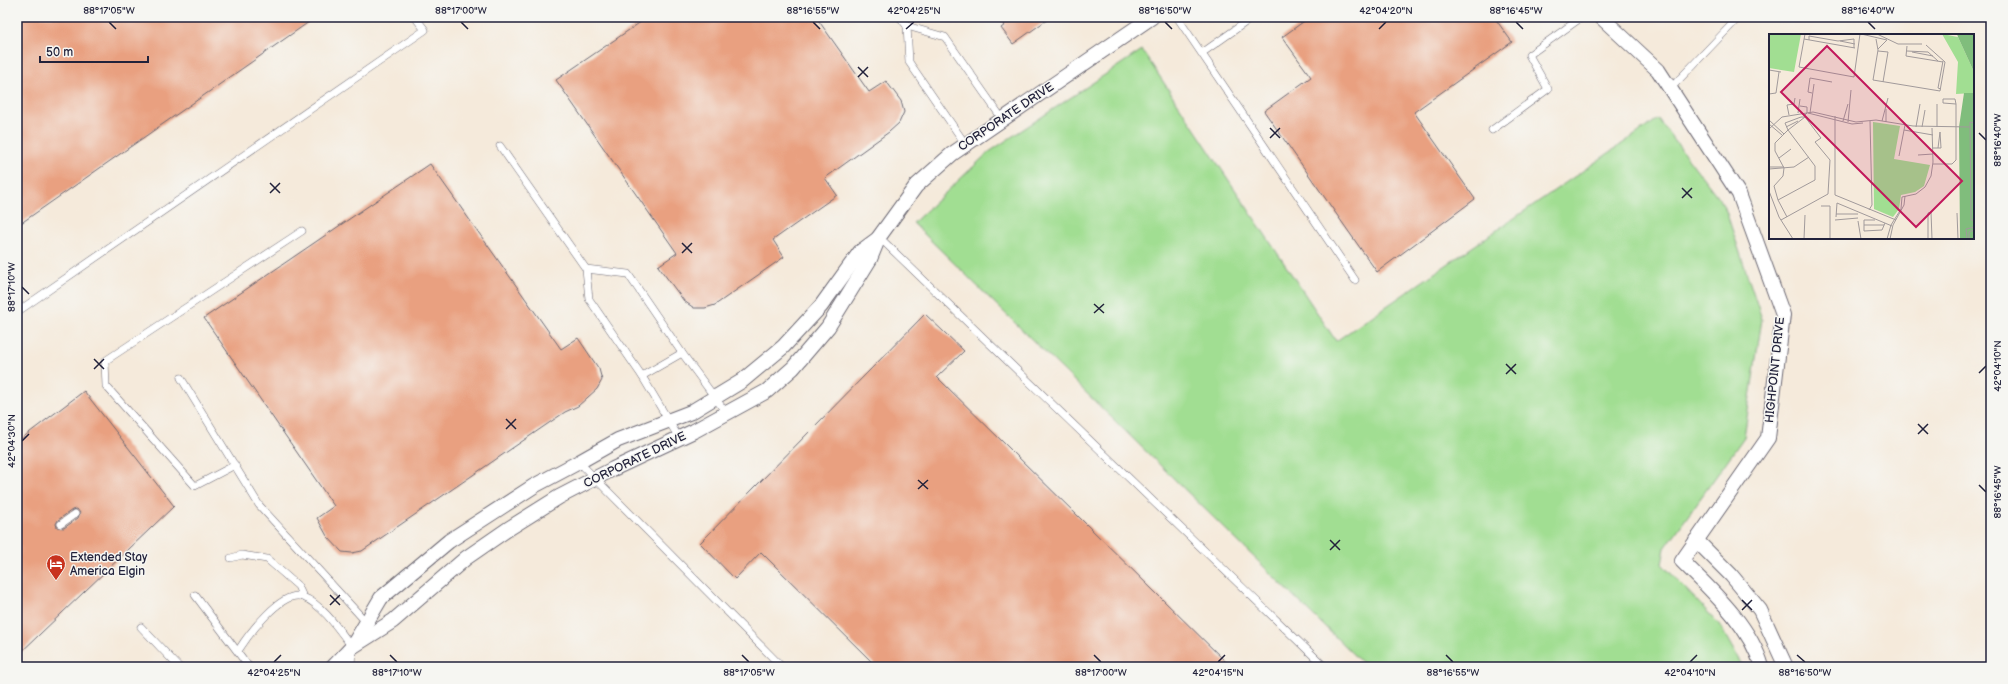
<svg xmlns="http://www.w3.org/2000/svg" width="2008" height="684" viewBox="0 0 2008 684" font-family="'Balsamiq Sans',sans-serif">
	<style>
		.green { fill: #a1de92; stroke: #628066 }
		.building { fill: #e9a080; fill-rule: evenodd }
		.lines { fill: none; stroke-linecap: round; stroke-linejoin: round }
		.service-casing { stroke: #6c6873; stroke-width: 8 }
		.minor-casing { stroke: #6c6873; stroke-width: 16 }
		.service { stroke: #fff; stroke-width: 7 }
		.minor { stroke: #fff; stroke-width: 14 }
		.ticks { fill: none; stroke: #22223b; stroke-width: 1.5 }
		.labels { text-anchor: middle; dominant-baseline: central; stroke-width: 3; stroke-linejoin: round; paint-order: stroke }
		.street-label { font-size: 12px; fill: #22223b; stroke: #f6f6f2 }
		.poi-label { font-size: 12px; fill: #22223b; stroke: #f6f6f2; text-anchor: start }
		.inset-road { fill: none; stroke: #a19a9b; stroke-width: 1 }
		.view { fill: #c2185b; fill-opacity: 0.15; stroke: #c2185b; stroke-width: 2 }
		.inset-edge { fill: none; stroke: #22223b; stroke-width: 2 }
		.neatline { fill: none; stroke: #22223b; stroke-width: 1.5 }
		.ticks-label { font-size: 10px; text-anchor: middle; fill: #22223b }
	</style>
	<rect width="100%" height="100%" fill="#f6f6f2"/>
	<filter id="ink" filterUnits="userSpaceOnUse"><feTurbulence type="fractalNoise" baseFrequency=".025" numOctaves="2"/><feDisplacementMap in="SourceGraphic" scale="8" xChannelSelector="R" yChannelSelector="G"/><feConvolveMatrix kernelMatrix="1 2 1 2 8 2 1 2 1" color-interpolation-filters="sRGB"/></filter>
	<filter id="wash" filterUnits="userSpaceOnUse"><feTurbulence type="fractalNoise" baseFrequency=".012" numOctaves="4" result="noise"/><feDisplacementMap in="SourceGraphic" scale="16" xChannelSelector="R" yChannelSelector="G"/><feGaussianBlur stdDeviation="0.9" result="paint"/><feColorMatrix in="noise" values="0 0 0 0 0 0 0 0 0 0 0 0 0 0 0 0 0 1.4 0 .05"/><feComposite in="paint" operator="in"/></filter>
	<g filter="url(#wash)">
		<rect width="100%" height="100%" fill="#f5eadb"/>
		<!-- green -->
		<path class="green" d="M1142,50l194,291 322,-222 66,86 38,114 -18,118 -79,111 -3,16 57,60 24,43h-377l-453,-444 76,-71z"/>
		<g id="blocks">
			<!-- building -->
			<g class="building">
				<path d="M17,17h299l-299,209z"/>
				<path d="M648,17h168l53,75 17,-11 15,20 3,11 -5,11 -10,9 -64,46 12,17 -64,45 11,17 -69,48 -10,3h-11l-10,-7 -26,-35 19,-13 -121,-173z"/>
				<path d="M999,17h52l-38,27 -12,-16 4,-3z"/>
				<path d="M1310,17h184l18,25 -98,70 61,87 -98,73 -113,-161 47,-34 -29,-40z"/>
				<path d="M430,164l131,185 17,-11 21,31 3,11 -5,9 -19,17 -13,6 -203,139 -10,2 -10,-1 -15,-16 -10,-18 17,-12 -130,-188z"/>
				<path d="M925,314l39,37 -27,26 294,290h-354l-116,-115 -26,27 -35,-36z"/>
				<path d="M84,391l90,115 -157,150v-214zM77,509l3,4 -2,5 -14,10 -7,-1 -1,-3 2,-4 14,-10z"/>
			</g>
		</g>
	</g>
	<g filter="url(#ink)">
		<use href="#blocks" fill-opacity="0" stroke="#6c6873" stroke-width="1"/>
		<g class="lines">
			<!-- service casing -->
			<g class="service-casing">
				<g id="service">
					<path d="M900,17l7,9 2,36 57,83"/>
					<path d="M1177,17l178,263"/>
					<path d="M907,26l38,11 58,83"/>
					<path d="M1202,53l51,-36"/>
					<path d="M1670,89l69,-72"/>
					<path d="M1492,130l56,-41 -19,-34 53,-38"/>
					<path d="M500,146l86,123 42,5 54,79 45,61"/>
					<path d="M879,237l446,430"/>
					<path d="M586,269l3,30 53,77 37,62"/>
					<path d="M17,312l408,-282 -10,-13"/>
					<path d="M642,376l40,-23"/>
					<path d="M181,378l78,127 108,118"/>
					<path d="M579,462l203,205"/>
					<path d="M235,465l-40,21 -89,-100 -1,-25 197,-130"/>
					<path d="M61,524l14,-10"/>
					<path d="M231,558l11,-3 25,4 31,27 5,11"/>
					<path d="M195,595l54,72"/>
					<path d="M141,627l38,40"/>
					<path d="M238,651c10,-16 44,-62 65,-54 19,7 37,34 49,50l-1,20"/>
				</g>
			</g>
			<!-- minor casing -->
			<g class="minor-casing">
				<g id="minor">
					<path d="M1601,17l57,53 81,124 44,121 -15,123 -86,123c30,30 68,64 80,106"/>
					<path d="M1696,540l35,35 29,35 26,57"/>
					<path d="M352,647l41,-26 73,-63 42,-29 51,-32 54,-28 81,-38 73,-40 26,-23 35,-41 42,-68 9,-22 37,-51 36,-32 200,-137"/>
					<path d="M333,667l19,-20 29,-49 68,-57 85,-55 45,-24 39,-22 73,-28 51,-31 41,-34 38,-41 39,-54 19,-14"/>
				</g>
			</g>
			<!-- service -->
			<use href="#service" class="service"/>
			<!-- minor -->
			<use href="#minor" class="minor"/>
		</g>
	</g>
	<!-- ticks -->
	<path class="ticks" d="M109,22l7,7M461,22l7,7M813,22l7,7M1165,22l7,7M1516,22l7,7M1868,22l7,7M906,29l8,-7M1379,29l7,-7M858,67l10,10M858,77l10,-10M1270,128l10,10M1979,133l7,7M1270,138l10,-10M270,183l10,10M1682,188l10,10M270,193l10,-10M1682,198l10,-10M682,243l10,10M682,253l10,-10M22,287l7,7M1094,304l10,9M1094,313l10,-9M94,359l10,10M1506,364l10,10M94,369l10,-10M1979,373l7,-7M1506,374l10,-10M506,419l10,10M1918,424l10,10M506,429l10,-10M1918,434l10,-10M22,441l7,-7M918,480l10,9M1979,485l7,7M918,489l10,-9M1330,540l10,10M1330,550l10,-10M330,595l10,10M1742,600l10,10M330,605l10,-10M1742,610l10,-10M390,655l7,7M742,655l7,7M1094,655l7,7M1446,655l7,7M1797,655l8,7M274,662l7,-7M1218,662l7,-7M1690,662l7,-7"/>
	<!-- icons -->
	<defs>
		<g id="hotel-pin" transform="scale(1)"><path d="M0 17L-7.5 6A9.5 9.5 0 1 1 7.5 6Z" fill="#c8321e" stroke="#f6f6f2"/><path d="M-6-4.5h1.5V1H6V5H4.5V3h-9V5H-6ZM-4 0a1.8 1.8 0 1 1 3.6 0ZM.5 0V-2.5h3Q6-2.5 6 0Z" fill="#fff"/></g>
	</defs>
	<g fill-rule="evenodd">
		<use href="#hotel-pin" x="56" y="564"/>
	</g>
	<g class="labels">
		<!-- street labels -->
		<g class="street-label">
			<text transform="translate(1006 117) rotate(-34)">CORPORATE DRIVE</text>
			<text transform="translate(1775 370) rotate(-84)">HIGHPOINT DRIVE</text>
			<text transform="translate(635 460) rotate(-26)">CORPORATE DRIVE</text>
		</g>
		<!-- poi labels -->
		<g class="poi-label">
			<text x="70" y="557">Extended Stay<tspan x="70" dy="14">America Elgin</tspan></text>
		</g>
	</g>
	<!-- overview -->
	<g transform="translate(1769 34)">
		<rect width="205" height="205" fill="#f5eadb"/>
		<path d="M0,0h32l-7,38 -25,-4zM173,0l16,3 16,35v21l-18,1 2,-32zM104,88l27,4 -6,33 36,6 -6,21 -9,6 -14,3 -2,14 -6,8 -19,-8z" fill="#a1de92"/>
		<path d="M188,0h17v38l-16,-35zM195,59h10v146h-14l-1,-112z" fill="#80bd7c"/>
		<path class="inset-road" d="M36,0l-6,33 55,10 6,-43M92,0l26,6M108,0l21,10h24M35,5l51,9M107,5l2,11 -5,30 67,11 5,-29 -19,-17M40,6v-4l29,5 16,-2v9M71,7l15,3M138,12l-1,10 37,6M109,15l9,-9M109,17l10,1 -5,30M138,17l21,1 10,9M143,18l21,4M0,36l12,2M172,55l-3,-1 5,-27M43,59l-4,-1 2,-14 22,4M0,60l7,-1 3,-21M168,70v23M31,72l7,1v6l-3,3M117,75v13M29,79l2,-14M39,79l44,11 11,-1M41,79l4,-29M20,81l-2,-10 7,-1 1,-6M66,82v79l61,25M0,86l15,14M74,87l5,-17M113,87l6,-23M79,88l3,-32M205,89l-4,-1 1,98h3M0,90l13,11M17,93l12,-6M147,93l4,-23M153,93l3,-17M0,95l13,-12 31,-5 43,10 20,-2 37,6 57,1M19,96l17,-13M135,96l29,5M164,114h8l-1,-16 -2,16M149,121l15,-1M130,122l6,-31M10,124l12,-9M164,130h19l4,-4v-56l-1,-5h-12v4l13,1M0,133h15M0,135l25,-2 15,-10M0,157l10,26 14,22M9,166l9,17M52,172h9v33M100,176l3,-5 -2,-84M162,178l1,27M188,179l1,26M67,180h22M67,183l1,-14 55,23M12,186l47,-26 2,-34 -15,-18 6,-4 -16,-21h-4l-16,6 3,7 -13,13v8l9,17 -1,8 -9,10 4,14 37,-20v-14l-27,-36M66,186l23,-2M106,186h-11v11l18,-1 3,-7M89,187l3,18M95,191h20M35,205l1,-24M118,205l4,-14 10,-16 1,-12 14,-3 9,-7 6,-11 2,-14 -1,-34M121,205l3,-14 11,-20 1,-9M159,205v-26l3,-1M198,205l-1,-10 8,-2M200,205v-7l5,-2"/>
		<path class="view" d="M58,12l135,135 -46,46 -135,-135z"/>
		<rect width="205" height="205" class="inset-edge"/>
	</g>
	<!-- margin -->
	<rect width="2008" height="684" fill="none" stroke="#f6f6f2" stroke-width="44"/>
	<!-- scale -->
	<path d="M40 56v6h108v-6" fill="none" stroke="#22223b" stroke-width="2"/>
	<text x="46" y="56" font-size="12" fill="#22223b" stroke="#f6f6f2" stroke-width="3" paint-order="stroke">50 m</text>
	<rect x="22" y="22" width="1964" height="640" class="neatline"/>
	<g class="ticks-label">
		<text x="109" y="14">88°17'05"W</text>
		<text x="461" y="14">88°17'00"W</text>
		<text x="813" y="14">88°16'55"W</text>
		<text x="914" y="14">42°04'25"N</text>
		<text x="1165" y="14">88°16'50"W</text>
		<text x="1386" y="14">42°04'20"N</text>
		<text x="1516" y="14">88°16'45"W</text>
		<text x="1868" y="14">88°16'40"W</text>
		<text transform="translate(1997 140) rotate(-90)" y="4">88°16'40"W</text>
		<text transform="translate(11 287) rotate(-90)" y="4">88°17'10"W</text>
		<text transform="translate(1997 366) rotate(-90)" y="4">42°04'10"N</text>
		<text transform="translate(11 441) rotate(-90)" y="4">42°04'30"N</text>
		<text transform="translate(1997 492) rotate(-90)" y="4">88°16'45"W</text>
		<text x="274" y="676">42°04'25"N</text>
		<text x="397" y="676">88°17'10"W</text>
		<text x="749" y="676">88°17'05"W</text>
		<text x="1101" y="676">88°17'00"W</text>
		<text x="1218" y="676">42°04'15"N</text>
		<text x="1453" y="676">88°16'55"W</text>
		<text x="1690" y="676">42°04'10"N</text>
		<text x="1805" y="676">88°16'50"W</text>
	</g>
</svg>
